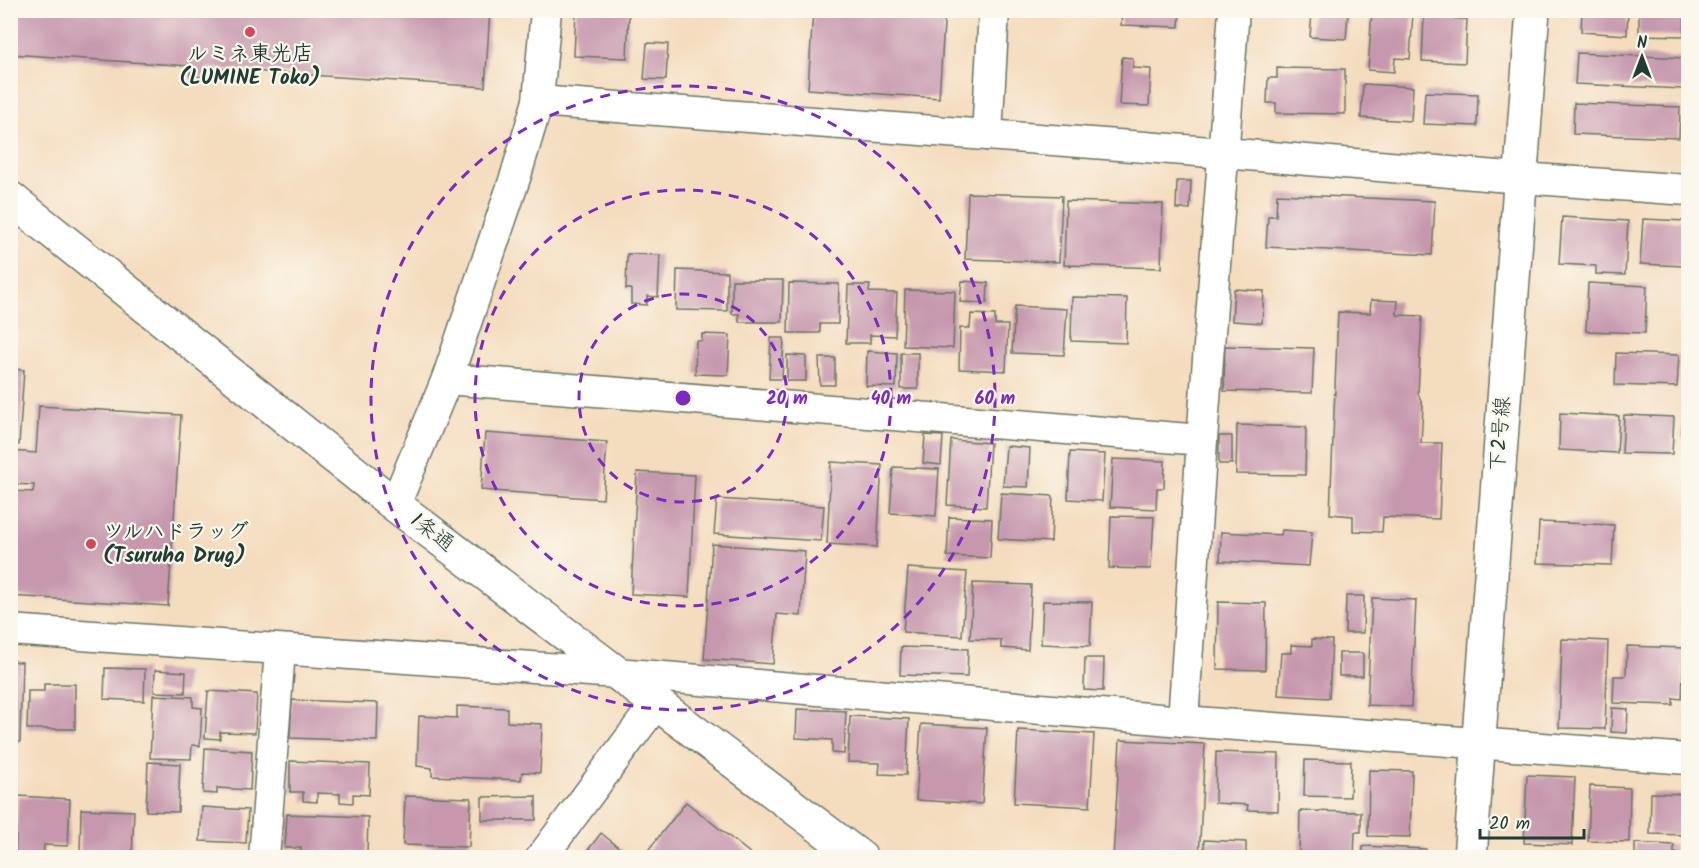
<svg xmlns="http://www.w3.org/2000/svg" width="1699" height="868" viewBox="0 0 1699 868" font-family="Kalam,'Klee One',sans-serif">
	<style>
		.building { fill: #c697ad }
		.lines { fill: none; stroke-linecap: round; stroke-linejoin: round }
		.street-casing { stroke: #6a7564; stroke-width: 33 }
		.secondary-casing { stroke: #6a7564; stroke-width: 36 }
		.street { stroke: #fff; stroke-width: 30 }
		.secondary { stroke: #fff; stroke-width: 33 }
		.ring { fill: none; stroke: #7b2cbf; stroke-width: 3; stroke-dasharray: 10 8 }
		.poi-dot { fill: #d1495b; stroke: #fbf7ec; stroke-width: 2 }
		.labels { text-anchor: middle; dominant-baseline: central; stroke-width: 4.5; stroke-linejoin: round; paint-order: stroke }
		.poi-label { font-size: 21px; font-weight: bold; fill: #1f3d34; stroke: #fbf7ec }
		.street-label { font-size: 21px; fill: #1f3d34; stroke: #fbf7ec }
		.centre { fill: #7b2cbf; stroke: #fbf7ec; stroke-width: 3 }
		.ring-label { font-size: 18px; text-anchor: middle; font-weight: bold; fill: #7b2cbf; stroke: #fbf7ec; stroke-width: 4.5; stroke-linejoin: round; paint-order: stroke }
	</style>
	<rect width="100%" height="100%" fill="#fbf7ec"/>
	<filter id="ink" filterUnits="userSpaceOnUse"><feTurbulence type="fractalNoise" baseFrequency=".0167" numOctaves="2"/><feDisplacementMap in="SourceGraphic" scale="12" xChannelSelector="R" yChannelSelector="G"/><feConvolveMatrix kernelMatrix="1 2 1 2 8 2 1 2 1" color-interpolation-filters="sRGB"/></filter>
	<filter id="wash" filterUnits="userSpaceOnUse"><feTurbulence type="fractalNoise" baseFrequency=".008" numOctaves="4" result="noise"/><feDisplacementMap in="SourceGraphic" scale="24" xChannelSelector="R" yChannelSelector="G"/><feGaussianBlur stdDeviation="1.35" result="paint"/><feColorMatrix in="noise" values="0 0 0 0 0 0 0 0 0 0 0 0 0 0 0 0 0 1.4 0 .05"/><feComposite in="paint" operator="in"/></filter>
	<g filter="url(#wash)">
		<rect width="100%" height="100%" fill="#f4dcbe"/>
		<g id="blocks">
			<!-- building -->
			<g class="building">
				<path d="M10,10h480l-5,77 -278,-19 -1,9 -16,-1 1,-10 -181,-12z"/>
				<path d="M576,10h53l-2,48 -53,-2z"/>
				<path d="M813,10h132l-6,88 -131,-9z"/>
				<path d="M1122,10h58l-1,17 -58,-2z"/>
				<path d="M1372,10l41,3 -3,46 -15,-1 -1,14 -26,-2z"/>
				<path d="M1582,10h46l-1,25 -46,-3z"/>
				<path d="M1639,10h46l-1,26 -45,-1z"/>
				<path d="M1312,12l36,2 -2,25 -36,-2z"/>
				<path d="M1424,17l43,2 -2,44 -43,-2z"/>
				<path d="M647,43l21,1 -2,36 -22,-1z"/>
				<path d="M1577,53l107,5 -1,31 -108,-5z"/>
				<path d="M1122,57l11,1v10l18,1 -2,37 -30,-1z"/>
				<path d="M1277,68l68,1v45l-69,-1v-10h-9l1,-25h9z"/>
				<path d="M1363,84l50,3 -2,34 -50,-3z"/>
				<path d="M1425,92l53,2 -1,32 -54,-2z"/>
				<path d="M1574,103l106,4 -1,31 -106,-4z"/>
				<path d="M1177,181h14l-1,28h-14z"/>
				<path d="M968,193l94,3 -3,66 -94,-3z"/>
				<path d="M1277,194l158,7 -3,54 -166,-8 2,-31h8z"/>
				<path d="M1066,201l97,3 -2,64 -97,-3z"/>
				<path d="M1562,217l66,4 -3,54 -29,-1v-8l-37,-2z"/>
				<path d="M1643,219l42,2 -2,45 -43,-2z"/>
				<path d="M627,254l33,1 -2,42 -11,-1v9l-16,-1v-15h-5z"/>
				<path d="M677,270l50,2v39l-51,-1z"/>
				<path d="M732,280h51l-1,42h-43v-8h-7z"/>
				<path d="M962,281l26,2 -1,20 -27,-1z"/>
				<path d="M789,283l50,1 -1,40h-18v9h-32z"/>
				<path d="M1588,283l59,3 -2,47 -59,-2z"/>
				<path d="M848,285h22l-1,7 28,1 -2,43 -25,-1v8h-24z"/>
				<path d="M1234,289l30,2 -2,32 -30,-2z"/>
				<path d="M905,290l50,1 -2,57 -50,-2z"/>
				<path d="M1072,297l55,1 -1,45 -55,-2z"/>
				<path d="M1371,300l27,1 -1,14 25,1 -4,77 5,13 -2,37h21l-3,76 -56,-2 -1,15 -29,-1v-15l-23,-2 8,-202 32,1z"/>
				<path d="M1015,306l52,3 -3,46 -52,-2z"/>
				<path d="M971,314l24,1v10h13l-2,46 -47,-2 1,-41h10z"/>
				<path d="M702,334l28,1 -2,40 -33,-1 1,-33h6z"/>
				<path d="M771,338h13l-2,41h-13z"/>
				<path d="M1225,346l89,2 -2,45 -88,-2z"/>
				<path d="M867,351l30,2 -1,34 -30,-1z"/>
				<rect x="901" y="353" width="17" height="36"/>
				<path d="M1616,353l63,2 -2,32 -62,-2z"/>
				<path d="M787,355l19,1v25h-19z"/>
				<path d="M819,358h16v27h-15z"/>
				<path d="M10,369l14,1 -5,75h-9z"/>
				<path d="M1684,399h4v38h-6z"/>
				<path d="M39,406l142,9 -13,191 -158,-10v-105l23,1 1,-7 -24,-1v-33l26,2z"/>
				<path d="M1560,413l59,3 -2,37 -58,-3z"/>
				<path d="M1624,415l50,2 -2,37 -50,-1z"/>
				<path d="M1237,425l69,2 -1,48 -69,-1z"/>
				<path d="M485,433l122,9 -4,57 -122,-9z"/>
				<path d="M925,435l18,1 -2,29 -18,-2z"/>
				<rect x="1219" y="436" width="13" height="28"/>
				<path d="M951,440l39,3 -4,64 -39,-2z"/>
				<path d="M1006,446l24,2 -2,39 -25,-1z"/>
				<path d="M1070,452l35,2 -3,47 -34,-2z"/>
				<path d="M1113,459l52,2 -1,27h-7l-1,21 -46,-2z"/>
				<path d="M831,462l51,3 -5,82 -50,-3z"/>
				<path d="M893,467l46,2 -3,47 -46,-3z"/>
				<path d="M637,472l58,3 -6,122 -58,-3z"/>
				<path d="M1001,493l52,3 -2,46 -53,-3z"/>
				<path d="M717,499l107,7 -3,35 -107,-7z"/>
				<path d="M1111,516l43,1 -3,52 -42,-1z"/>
				<path d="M949,517l43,2 -2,39 -43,-2z"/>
				<path d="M1539,522l75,3 -2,40 -75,-2z"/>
				<path d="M1282,530l30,2 -3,34 -89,-5 1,-29 60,3z"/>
				<path d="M712,544l93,7 -4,65 -24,-2 -4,50 -69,-5z"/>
				<path d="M908,568l59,4 -5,64 -59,-4z"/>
				<path d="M973,583l58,2 -3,65 -27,-2v-8l-31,-1z"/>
				<path d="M1346,596h18l-1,37h-18z"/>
				<path d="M1372,598l44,2 -5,107 -44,-2z"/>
				<path d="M1043,601l49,1 -2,44 -49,-2z"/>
				<path d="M1218,602l48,1 -1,67 -48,-1z"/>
				<path d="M1312,639l20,1 -3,58 -51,-3 3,-42h10v-8l21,1z"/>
				<path d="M1562,639l46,2 -3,88 -46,-1z"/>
				<path d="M1627,646l57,2 -2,51 -9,-1v7l-60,-2 1,-27h12z"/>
				<path d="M901,647l67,2 -1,28 -67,-2z"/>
				<rect x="1339" y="653" width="24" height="23"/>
				<path d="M1085,658h19l-1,33 -19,-1z"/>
				<path d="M10,661l12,1 -2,80h-10z"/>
				<path d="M105,668l40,1 -1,32 -40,-2z"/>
				<path d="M155,670l31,2 -1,21 -31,-1z"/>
				<path d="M44,684h31v45h-48l1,-38h16z"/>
				<path d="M208,691l49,3 -2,39 -35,-1v7l-15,-1z"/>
				<path d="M153,695l40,2v10l9,1 -2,38 -8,-1 -1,14 -41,-1z"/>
				<path d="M292,700l86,3 -1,38 -87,-3z"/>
				<path d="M457,706l50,2v14l35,2 -2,49 -18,-1 -1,8 -89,-4v-8l-15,-2 2,-50 38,2z"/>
				<path d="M1612,708l16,1 -1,24 -16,-1z"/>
				<path d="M797,709l49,2 -2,43 -12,-1v-13l-36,-2z"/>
				<path d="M850,716l59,3 -3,56 -27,-1 1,-11 -32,-1z"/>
				<path d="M921,724l66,4 -5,76 -66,-4z"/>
				<path d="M1018,730l76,4 -4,73 -76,-4z"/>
				<path d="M1120,740l85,4 -6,114h-86z"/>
				<path d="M205,748l47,3 -2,39 -33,-2v6l-14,-1z"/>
				<path d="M1216,752l63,2 -1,57 -31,-1 1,-5 -33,-2z"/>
				<path d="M1305,760l46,1 -1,36 -46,-1z"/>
				<path d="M290,761l80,3 -1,31 -16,-1v9l-13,-1v-8l-23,-1v9l-14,-1v-9h-13z"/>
				<path d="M148,762l32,2 -2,48 -32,-1z"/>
				<path d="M1369,770l43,1 -2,66 -42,-1z"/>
				<path d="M1527,775l48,2 -3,68 -48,-2z"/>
				<path d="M1590,786l40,2 -1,54 -41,-1z"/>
				<path d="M1651,793l37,1 -1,41 -37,-1z"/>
				<path d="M18,796l52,3 -2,47 -24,-1 -1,13h-28z"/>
				<path d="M405,796l66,2 -2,49 -66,-2z"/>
				<path d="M536,796v24h-54v-23z"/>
				<path d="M686,802l70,56h-114z"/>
				<path d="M202,807l46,3 -2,33 -46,-2z"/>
				<path d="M81,809l53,2 -2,46 -36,1 1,-2 -17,-1z"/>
				<path d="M1300,811l61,1v20h-6l-1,26h-55z"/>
				<path d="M287,814l81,3 -1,36 -17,-1v6h-14l1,-5 -22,-2 -1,7h-14l1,-10h-16z"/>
				<path d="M601,833l31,25h-50z"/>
				<path d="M1204,840l42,2v16h-42z"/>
				<path d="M1635,843l39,2v8l14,1v4h-53z"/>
				<path d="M1363,846l63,3v9h-64z"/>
				<path d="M1533,853l97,2 -1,3h-96z"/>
			</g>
		</g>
	</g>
	<g filter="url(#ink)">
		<use href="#blocks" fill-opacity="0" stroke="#6a7564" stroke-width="1.5"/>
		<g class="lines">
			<!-- street casing -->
			<g class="street-casing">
				<g id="street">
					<path d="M538,101l686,52 297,25 167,12"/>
					<path d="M987,135l7,-125"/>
					<path d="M447,379l755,61"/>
					<path d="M395,505l52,-126 69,-204 22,-74 8,-91"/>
					<path d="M10,630l607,43 566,48 505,38"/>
					<path d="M1183,721l19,-281 32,-430"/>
					<path d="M264,858l16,-208"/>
					<path d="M541,858l116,-156"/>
				</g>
			</g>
			<!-- secondary casing -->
			<g class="secondary-casing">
				<g id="secondary">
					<path d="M10,198l385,307 466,353"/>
					<path d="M1470,858l63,-848"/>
				</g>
			</g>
			<!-- street -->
			<use href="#street" class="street"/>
			<!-- secondary -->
			<use href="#secondary" class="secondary"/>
		</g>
	</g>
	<!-- distance rings -->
	<g class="ring">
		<circle cx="683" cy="398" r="104"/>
		<circle cx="683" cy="398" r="208"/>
		<circle cx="683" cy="398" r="312"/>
	</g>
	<!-- markers -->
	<g class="poi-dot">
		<circle cx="250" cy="32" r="6"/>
		<circle cx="91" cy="544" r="6"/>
	</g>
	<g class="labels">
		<!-- poi labels -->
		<g class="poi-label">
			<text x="250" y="54">ルミネ東光店<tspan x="250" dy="24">(LUMINE Toko)</tspan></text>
			<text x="103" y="532" text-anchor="start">ツルハドラッグ<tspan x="103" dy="24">(Tsuruha Drug)</tspan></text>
		</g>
		<!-- street labels -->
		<g class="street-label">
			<text transform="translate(1501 434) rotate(-86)">下2号線</text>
			<text transform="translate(432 533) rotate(37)">1条通</text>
		</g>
	</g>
	<circle cx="683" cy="398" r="9" class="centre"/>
	<g class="ring-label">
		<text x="787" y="404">20 m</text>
		<text x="891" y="404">40 m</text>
		<text x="995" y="404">60 m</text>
	</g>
	<!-- margin -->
	<rect width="1699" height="868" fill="none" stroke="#fbf7ec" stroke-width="36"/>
	<!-- north arrow -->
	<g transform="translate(1642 57)" stroke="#fbf7ec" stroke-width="4.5" paint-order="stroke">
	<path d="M0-4.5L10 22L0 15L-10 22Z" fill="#1f3d34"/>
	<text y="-9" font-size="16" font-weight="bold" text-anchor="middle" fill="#1f3d34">N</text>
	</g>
	<!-- scale -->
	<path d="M1480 829v9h104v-9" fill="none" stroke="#1f3d34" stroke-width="3"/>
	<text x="1489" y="829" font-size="18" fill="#1f3d34" stroke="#fbf7ec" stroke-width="4.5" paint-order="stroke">20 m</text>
</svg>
